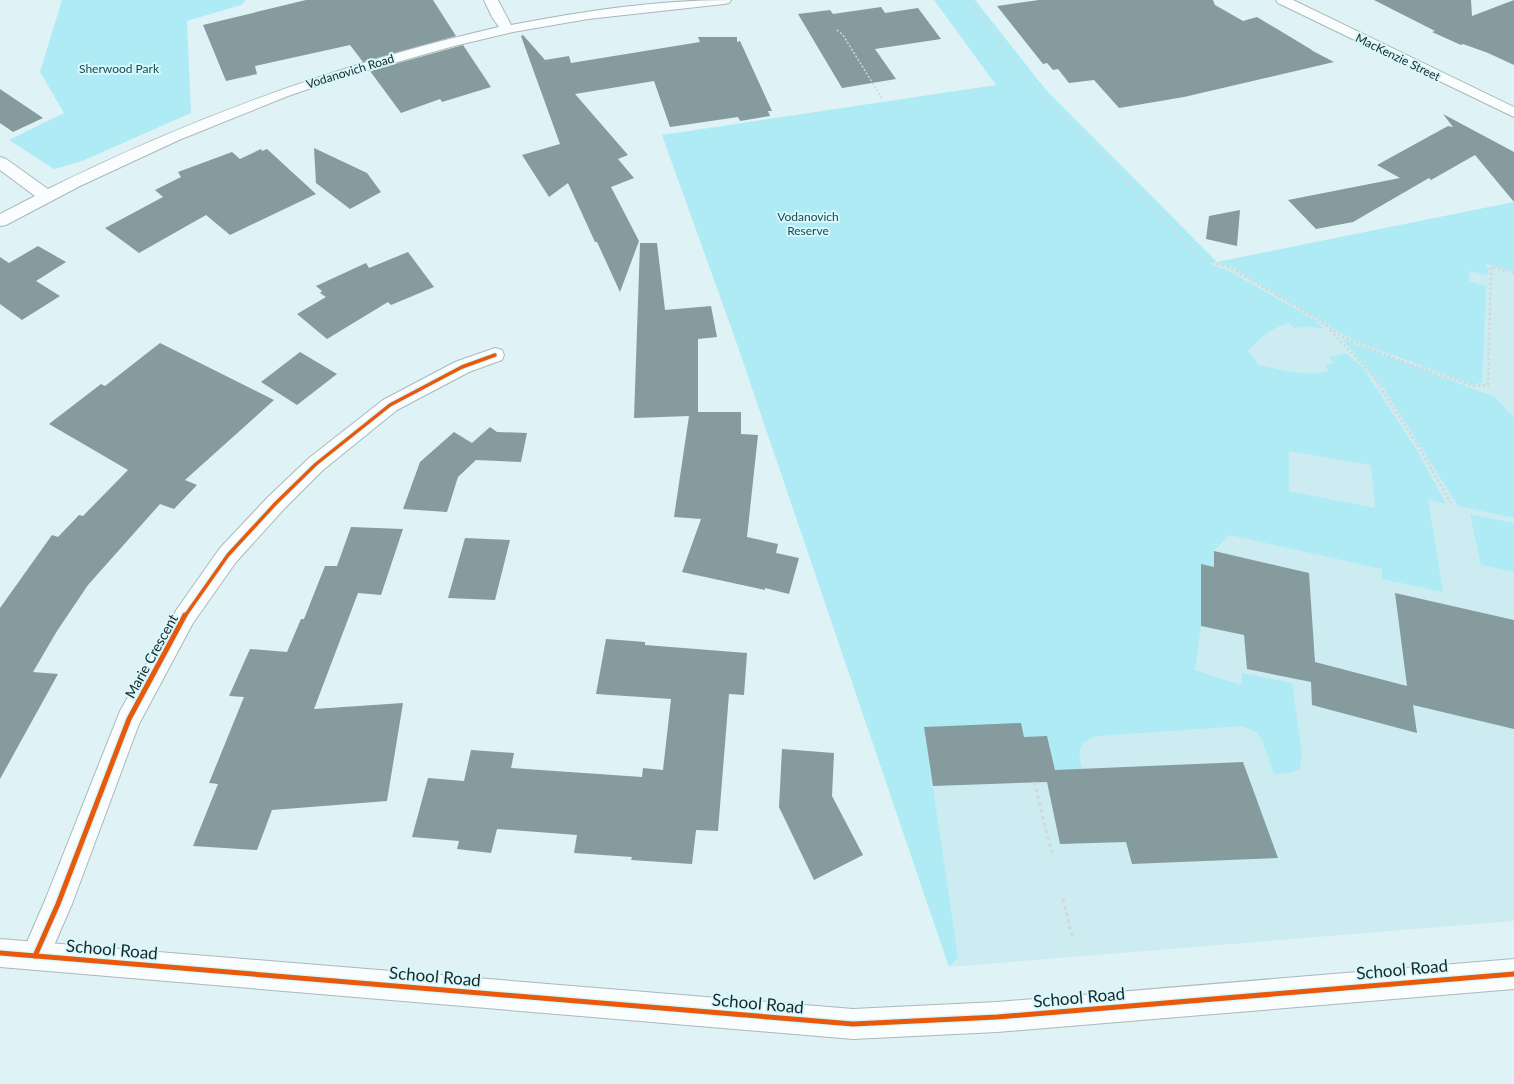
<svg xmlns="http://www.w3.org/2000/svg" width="1514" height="1084" viewBox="0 0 1514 1084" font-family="Lato,sans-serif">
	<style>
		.built { fill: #cdecf2 }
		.green { fill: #afebf5; fill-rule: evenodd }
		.building { fill: #869b9e }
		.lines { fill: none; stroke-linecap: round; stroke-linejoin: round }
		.street-casing { stroke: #aab8bb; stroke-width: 2 }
		.secondary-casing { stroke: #aab8bb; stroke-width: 2 }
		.path-far2 { stroke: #d2d8d8; stroke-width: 1.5; stroke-dasharray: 2 2; stroke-linecap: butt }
		.path-far1 { stroke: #d2d8d8; stroke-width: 2.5; stroke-dasharray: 2.5 2.5; stroke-linecap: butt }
		.path { stroke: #d2d8d8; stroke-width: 3; stroke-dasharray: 3.5 3.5; stroke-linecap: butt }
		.street { fill: #fafdfe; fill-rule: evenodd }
		.secondary { fill: #fafdfe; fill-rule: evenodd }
		.cycleway-far1-casing { stroke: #d7f8fd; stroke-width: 6 }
		.cycleway-casing { stroke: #d7f8fd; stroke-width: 8 }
		.cycleway-far1 { stroke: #e8590c; stroke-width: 3.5 }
		.cycleway { stroke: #e8590c; stroke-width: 5 }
		.labels { text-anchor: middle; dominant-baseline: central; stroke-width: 4; stroke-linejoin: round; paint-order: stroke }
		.far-street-label { font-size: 12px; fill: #1a2628; stroke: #d7f8fd }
		.far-park-label { font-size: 12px; fill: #184b53; stroke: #d7f8fd }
		.street-label { font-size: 14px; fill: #1a2628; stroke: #d7f8fd }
		.near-street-label { font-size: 17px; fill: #1a2628; stroke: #d7f8fd }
	</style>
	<rect width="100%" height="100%" fill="#dff2f5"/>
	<!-- built -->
	<path class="built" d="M1514,202v719l-565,46 -212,-623 480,-82z"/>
	<!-- green -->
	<g class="green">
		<path d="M62,0h184l-5,5 -54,16 4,92 -109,48 -28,8 -45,-29 55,-27 -24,-41z"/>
		<path d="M934,0h41l71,90 171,172 297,-60v70l-27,-8 -2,2 3,2v7l-19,-4v10l17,5 -4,96 -9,3 -120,-45 -121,-73 -15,-5 -8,1 23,10 83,47 8,8h-5l-13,-2 -11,2 -5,-5c-18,5 -28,14 -41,28l11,14 28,6 23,3 19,-3 -4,-6 8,-2 -4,-6 17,-4 17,15 53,81 30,55 -18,-4 15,92 -61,-13v-10l-153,-34 -15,16v16l-13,-3v62l-6,44 46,15 1,-12 50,10 10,71 -2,15 -10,4 -16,1 -11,-32 -6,-9 -14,-7 -145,10c-21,5 -21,17 -15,35h-28l-8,-35 -23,1 -3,-14 -97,4 34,230 -9,10 -212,-623 -75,-209 334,-50zM1289,451l82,14 4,43 -86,-17z"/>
		<path d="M1342,339l153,58 19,21v100l-56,-12 -73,-116z"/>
		<path d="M1470,514l44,9v49l-33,-7z"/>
	</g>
	<!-- building -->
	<g class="building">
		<path d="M306,0h127l23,36 -93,26 -13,-17 -95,21 2,8 -31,7 -23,-56z"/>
		<path d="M1039,0h174l2,5 28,16 14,-4 55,33h-1l23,12 -150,35 -65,11 -25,-28 -25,3 -11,-14 -5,1 -6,-7 -4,1 -46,-58z"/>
		<path d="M1374,0h97l1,16 42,-16v65l-26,-12 -25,-9 -2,1 -29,-13 3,-1z"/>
		<path d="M881,7l4,6 33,-5 23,31 -66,10 21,30 -54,9 -44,-74 32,-4 3,4z"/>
		<path d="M523,35l22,25 24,-4 2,7 129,-21 -2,-5h39v5l3,-1 32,70h-4l2,5 -30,5 -2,-4 -68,10 -16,-46 -79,13 53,61 -10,4 16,19 -23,9 28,54 -19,51 -23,-50h-2l-27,-59 -19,14 -27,-42 38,-11 -39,-108z"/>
		<path d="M463,45l28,42 -49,15 -2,-3 -39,14 -31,-42z"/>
		<path d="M0,89l43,29 -30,14 -13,-9z"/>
		<path d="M1443,114l71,38v50l-39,-47 -44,25 -2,-2 -76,44 -37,7 -28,-29 112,-22 -23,-13 71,-39 5,1z"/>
		<path d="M314,148l53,25 14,19 -31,17 -34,-26z"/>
		<path d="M261,149l1,2 5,-2 49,45 -86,41 -24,-20 -67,38 -34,-25 58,-31 -8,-7 26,-13 -3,-5 54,-20 8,7z"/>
		<path d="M1240,210l-3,36 -31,-7 3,-23z"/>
		<path d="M640,243h17l8,67 46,-4 6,31 -19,2v73h43v22l17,1 -11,102 31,7 -2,9 23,5 -10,36 -24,-6v2l-83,-18 19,-53 -27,-2 15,-101 -55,2z"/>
		<path d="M38,246l28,16 -30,19 24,15 -38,24 -22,-16v-47l9,6z"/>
		<path d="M408,252l26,35 -43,18 -3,-3 -61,37 -30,-25 29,-17 -6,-4 2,-2 -6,-5 50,-23 3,5z"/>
		<path d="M160,343l114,57 -89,80 12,5 -23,24 -14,-5 -72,81 -31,46 -24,41 25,2 -58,105v-171l52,-73 6,2 21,-22 4,1 45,-46 -79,-46 52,-40 4,2z"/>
		<path d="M300,352l37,22 -40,31 -36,-23z"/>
		<path d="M490,427l7,5 30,1 -6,29 -45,-2 -18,17 -11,35 -44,-3 17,-47 34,-30 18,11z"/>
		<path d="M351,527l52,2 -22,66 -23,-2 -44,116 89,-6 -16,98 -115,9 -15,40 -64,-4 25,-62 -9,-1 35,-86 -15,-1 21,-47 37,3 14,-33h3l21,-53h12z"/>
		<path d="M465,538l45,2 -15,60 -47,-2z"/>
		<path d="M1214,551l95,22 6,89 92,24 -12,-93 119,27v109l-101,-24 4,28 -105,-28 -1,-23 -64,-13 -3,-34 -43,-9v-62l13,3z"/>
		<path d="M606,639l39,3v3l102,8 -3,42 -15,-1 -11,137 -22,-1 -4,34 -61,-4 1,-3 -58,-4 3,-18 -80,-6 -6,24 -34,-4 2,-8 -47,-4 16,-59 36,3 7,-31 43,3 -3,15 131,9 1,-9 20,2 8,-71 -75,-5z"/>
		<path d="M1021,723l3,14 23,-1 8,34 188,-8 35,96 -146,6 -6,-22 -66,2 -13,-62 -114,4 -9,-59z"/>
		<path d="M782,749l52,4 -2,43 31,59 -49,25 -35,-73z"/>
	</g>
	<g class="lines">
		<!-- street casing -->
		<g class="street-casing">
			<g id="street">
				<path d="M484,0h14l13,25c73,-14 145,-25 220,-25l-2,3 -5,1 -136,15 -75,13 -59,14 -110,31 -56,19 -109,44 -99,46 -74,39 -6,1v-12l35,-18 -35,-26v-13l6,2 42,30c145,-72 293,-126 451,-162l-7,-10z"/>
				<path d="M1276,0h17l221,107v10l-236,-114z"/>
				<path d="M495,348l7,2 2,5 -2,5 -33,12 -72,38 -74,60 -39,39 -48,53 -43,61 -54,101 -67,180 -27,62 -10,4 -10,-4 -4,-10 25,-58 74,-187 57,-102 43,-61 48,-51 41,-39 74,-58 72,-38z"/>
			</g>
		</g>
		<!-- secondary casing -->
		<g class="secondary-casing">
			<path id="secondary" d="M0,939l853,70 144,-7 517,-43v30l-517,43 -144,7 -853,-72z"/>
		</g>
		<!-- path-far2 -->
		<g class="path-far2">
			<path d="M969,0l60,82 163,167 13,11 16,5"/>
			<path d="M837,30l6,5 40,65"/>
		</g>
		<!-- path-far1 -->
		<g class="path-far1">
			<path d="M1217,264l14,4 81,48 33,22 64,26 65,22 14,-1 3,-118 23,6"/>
			<path d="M1330,330l42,45 45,69 35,61"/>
		</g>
		<!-- path -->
		<g class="path">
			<path d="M1034,782l18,71"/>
			<path d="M1063,899l10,41"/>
		</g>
		<!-- street -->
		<use href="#street" class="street"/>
		<!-- secondary -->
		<use href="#secondary" class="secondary"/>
		<!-- cycleway-far1 casing -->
		<g class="cycleway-far1-casing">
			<path id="cycleway-far1" d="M185,616l43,-61 48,-52 40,-39 74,-59 72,-38 33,-12"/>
		</g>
		<!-- cycleway casing -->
		<g class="cycleway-casing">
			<g id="cycleway">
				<path d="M0,953l853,71 144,-7 517,-43"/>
				<path d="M35,956l23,-52 71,-185 56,-104"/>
			</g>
		</g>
		<!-- cycleway-far1 -->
		<use href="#cycleway-far1" class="cycleway-far1"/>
		<!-- cycleway -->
		<use href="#cycleway" class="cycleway"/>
	</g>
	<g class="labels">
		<!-- far-street labels -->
		<g class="far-street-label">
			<text transform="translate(1398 57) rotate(26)">MacKenzie Street</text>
			<text transform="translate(350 71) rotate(-17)">Vodanovich Road</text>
		</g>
		<!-- far-park labels -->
		<g class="far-park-label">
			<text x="119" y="68">Sherwood Park</text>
			<text x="808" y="216">Vodanovich<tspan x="808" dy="14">Reserve</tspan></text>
		</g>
		<!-- street labels -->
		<g class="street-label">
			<text transform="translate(151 656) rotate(-61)">Marie Crescent</text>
		</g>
		<!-- near-street labels -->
		<g class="near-street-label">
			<text transform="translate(112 949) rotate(5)">School Road</text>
			<text transform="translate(1402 969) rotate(-5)">School Road</text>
			<text transform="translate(435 976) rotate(5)">School Road</text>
			<text transform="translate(1079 997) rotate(-5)">School Road</text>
			<text transform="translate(758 1003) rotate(5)">School Road</text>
		</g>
	</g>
</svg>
